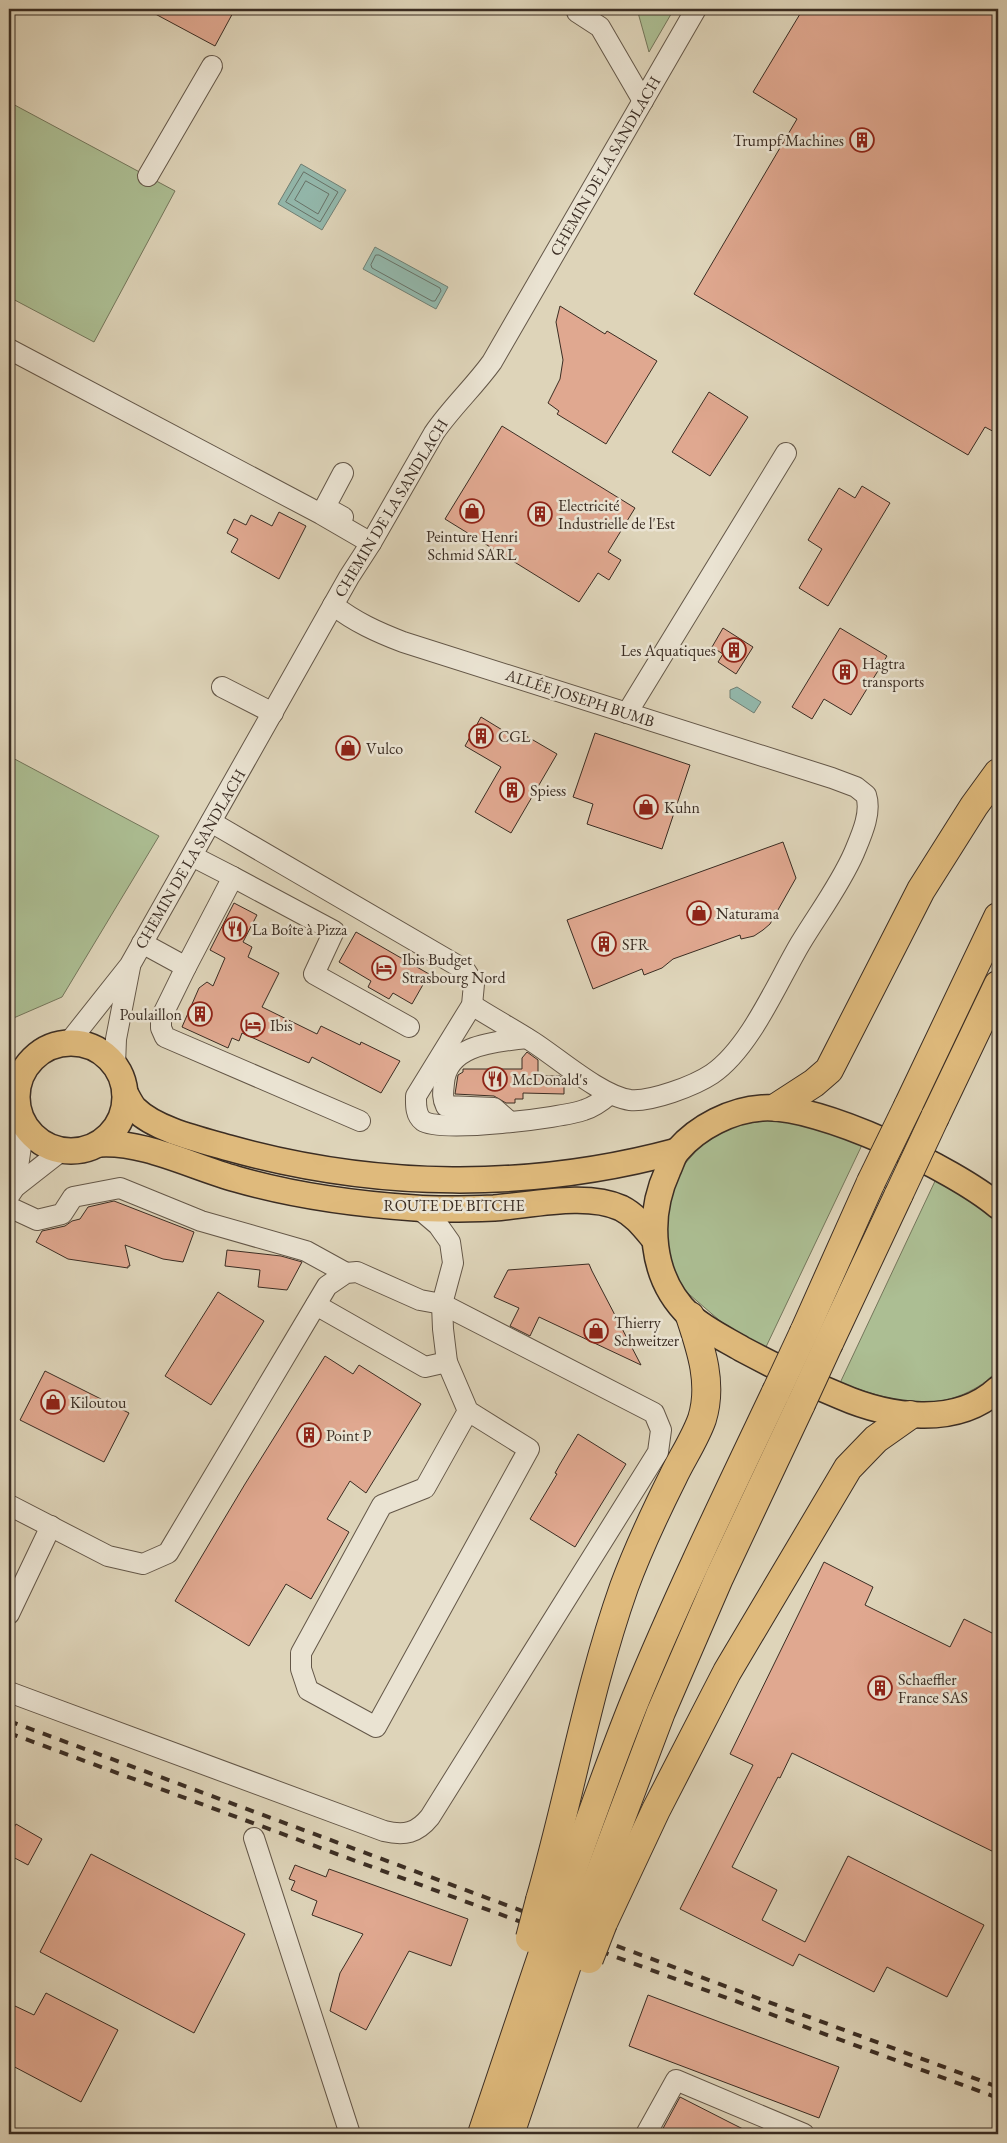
<svg xmlns="http://www.w3.org/2000/svg" width="1007" height="2143" viewBox="0 0 1007 2143" font-family="'EB Garamond',serif">
	<style>
		.green { fill: #acbe93; stroke: #74765b }
		.water { fill: #93b8ac; stroke: #708075 }
		.lines { fill: none; stroke-linecap: round; stroke-linejoin: round }
		.shore { stroke: #677268; stroke-width: 1 }
		.building { fill: #e0a890; stroke: #3b2d23 }
		.minor-casing { stroke: #645748; stroke-width: 22 }
		.major-casing { stroke: #3b2d23; stroke-width: 28 }
		.highway-casing { stroke: #3b2d23; stroke-width: 30 }
		.minor { stroke: #eae3d2; stroke-width: 20 }
		.major { stroke: #dfba7c; stroke-width: 25 }
		.highway { stroke: #dfba7c; stroke-width: 28 }
		.rail { stroke: #3b2d23; stroke-width: 4; stroke-dasharray: 9 9; stroke-linecap: butt }
		.highway-bridge-casing { stroke: #3b2d23; stroke-width: 30; stroke-linecap: butt }
		.highway-bridge { stroke: #dfba7c; stroke-width: 28 }
		.labels { text-anchor: middle; dominant-baseline: central; stroke-width: 5; stroke-linejoin: round; paint-order: stroke }
		.poi-label { font-size: 16px; fill: #3b2d23; stroke: #eae3d2; text-anchor: start }
		.street-label { font-size: 16px; fill: #3b2d23; stroke: #eae3d2 }
	</style>
	<rect width="100%" height="100%" fill="#ded4b9"/>
	<filter id="stains"><feTurbulence type="fractalNoise" baseFrequency=".004" numOctaves="4"/><feColorMatrix values="0 0 0 0 .2 0 0 0 0 .09 0 0 0 0 .02 0 0 0 .5 -.17"/></filter>
	<radialGradient id="worn" r=".72"><stop offset=".6" stop-color="#630" stop-opacity="0"/><stop offset="1" stop-color="#630" stop-opacity=".3"/></radialGradient>
	<!-- green -->
	<g class="green">
		<path d="M637,9h37l-25,43z"/>
		<path d="M9,102l166,89 -81,151 -85,-45z"/>
		<path d="M9,756l150,80 -97,161 -53,23z"/>
		<path d="M776,1119l30,5 56,21 -97,204 -39,-23 -43,-37 -15,-33 -5,-33 5,-32 15,-25 21,-24 32,-17z"/>
		<path d="M936,1179l49,29 13,16v145c-9,12 -21,19 -34,25 -43,18 -82,3 -124,-11z"/>
	</g>
	<!-- water -->
	<g class="water">
		<path d="M301,164l45,26 -24,40 -44,-26z"/>
		<path d="M375,247l73,40 -12,22 -73,-40z"/>
		<path d="M737,687l24,15 -7,11 -24,-15v-8z"/>
	</g>
	<g class="lines">
		<!-- shore -->
		<g class="shore">
			<path d="M304,172l34,20 -18,30 -34,-20z"/>
			<path d="M306,181l23,13 -11,20 -23,-14z"/>
			<path d="M376,255h3l61,33 1,3 -6,10h-3l-60,-33 -1,-3z"/>
		</g>
	</g>
	<!-- building -->
	<g class="building">
		<path d="M146,9h89l-20,37z"/>
		<path d="M803,9h195v425l-13,-7 -17,28 -274,-161 103,-175 -44,-27z"/>
		<path d="M560,306l45,28 2,-3 50,30 -51,83 -49,-30 2,-3 -11,-8 12,-24 3,-19 -7,-38z"/>
		<path d="M709,392l39,25 -38,59 -38,-24z"/>
		<path d="M502,426l133,82 -27,44 13,8 -12,20 -11,-7 -19,29 -134,-83z"/>
		<path d="M862,486l28,17 -62,103 -29,-18 23,-39 -14,-9 31,-52 16,10z"/>
		<path d="M279,512l27,14 -27,53 -48,-27 7,-13 -11,-6 7,-14 12,6 5,-10 21,11z"/>
		<path d="M723,628l30,19 -17,27 -18,-12 5,-8 -11,-7z"/>
		<path d="M840,628l47,28 -36,59 -27,-16 -12,20 -20,-12z"/>
		<path d="M481,717l36,22 4,-6 36,21 -46,79 -36,-21 26,-45 -36,-21z"/>
		<path d="M595,733l95,32 -28,84 -75,-25 6,-20 -20,-7z"/>
		<path d="M783,842l13,36 -26,46 -7,6 -9,6 -13,3 -1,-4 -67,24 -11,9 -18,7 -2,-6 -49,20 -26,-69z"/>
		<path d="M234,903l23,12 -14,27 9,5 -4,10 31,16 -17,34 55,27 4,-8 39,19 1,-3 39,19 -19,32 -69,-36 -3,6 -67,-30 -3,8 -7,-3 -4,10 -46,-21 17,-39 8,-6 6,4 12,-28 -15,-8z"/>
		<path d="M356,932l73,42 -17,30 -19,-11 -4,6 -21,-12 3,-6 -32,-19z"/>
		<path d="M527,1052l11,8v16h22l4,3v15l-41,-1v6h-8v4h-9l-12,-7 -39,-2 3,-19 5,-3v-3h59v-11z"/>
		<path d="M114,1201l80,31 -11,30 -20,-3 -38,-14 5,21h-2v2l-60,-9 -32,-17 6,-11 23,-5 7,-5 8,-2 8,-12z"/>
		<path d="M227,1250l54,6 21,6 -15,28 -29,-3 2,-17 -35,-4z"/>
		<path d="M589,1264l3,7 49,94 -102,-48 -9,19 -20,-10 9,-18 -25,-11 14,-27z"/>
		<path d="M218,1292l46,29 -53,84 -46,-29z"/>
		<path d="M325,1356l28,18 6,-9 62,39 -55,89 -16,-12 -23,38 22,13 -38,67 -25,-15 -37,62 -74,-45 70,-117z"/>
		<path d="M45,1371l84,42 -25,49 -84,-42z"/>
		<path d="M578,1434l48,30 -51,83 -45,-28 27,-45 -2,-1 5,-9z"/>
		<path d="M824,1562l49,25 -8,18 85,42 14,-28 34,17v218l-206,-101 -12,25 -2,-1 -46,90 45,23 -15,30 43,22 43,-86 136,69 -37,72 -60,-30 -13,25 -75,-38 -6,12 -113,-57 73,-144 -23,-11z"/>
		<path d="M16,1824l26,15 -14,26 -19,-10v-18z"/>
		<path d="M91,1854l154,80 -51,99 -154,-81z"/>
		<path d="M295,1865l31,12 3,-8 139,50 -17,47 -42,-15 -43,79 -36,-19 10,-38 23,-39 -51,-19 5,-14 -26,-11 4,-9 -6,-2z"/>
		<path d="M46,1993l72,37 -37,72 -72,-38v-46l6,-12 19,9z"/>
		<path d="M648,1995l191,72 -20,51 -190,-72z"/>
		<path d="M680,2097l49,25 24,12h-93z"/>
	</g>
	<g class="lines">
		<!-- minor casing -->
		<g class="minor-casing">
			<g id="minor">
				<path d="M577,12l23,15 43,74"/>
				<path d="M148,176l64,-110"/>
				<path d="M9,349l312,165 50,29"/>
				<path d="M343,473l-18,34 18,10"/>
				<path d="M333,605c22,17 44,27 70,37l429,136 24,9 10,8c6,18 -5,41 -12,58 -14,32 -36,61 -54,91 -23,39 -50,104 -88,130 -18,12 -61,28 -82,26 -29,-4 -72,-42 -97,-58 -20,-13 -41,-24 -61,-37"/>
				<path d="M222,687l51,26"/>
				<path d="M627,713l159,-260"/>
				<path d="M211,822l254,148 9,14 -2,21 -56,91c0,8 -1,19 7,25 17,12 139,-3 161,-11 10,-3 18,-9 26,-16"/>
				<path d="M233,877l101,54 -20,43 95,53"/>
				<path d="M142,943l44,24 -25,51v10l4,9 195,84"/>
				<path d="M186,967l47,-90 -41,-21"/>
				<path d="M69,1042l61,-77 219,-388 22,-34 63,-110c17,-25 40,-46 58,-71l204,-353"/>
				<path d="M115,1065l1,-26 14,-72"/>
				<path d="M510,1122l-16,-14 -48,-2c-4,-8 -3,-14 -2,-23 3,-39 52,-41 82,-45"/>
				<path d="M15,1187l9,-61"/>
				<path d="M9,1196l6,-9 46,-36"/>
				<path d="M9,1207l28,13 25,-6 11,-17 47,-9 81,33 105,30 40,22"/>
				<path d="M418,1208l20,17 12,17 3,21 -11,41 1,25 4,33 21,49 61,38 -153,278 -68,-37 -7,-21v-16l81,-148 43,-17 43,-77"/>
				<path d="M316,1305l109,62 22,-5"/>
				<path d="M9,1505l99,51 35,8 25,-11 159,-267 19,-13 11,-1 63,28 22,4 212,109 7,17 -3,22 -228,365c-13,16 -25,19 -46,14l-375,-139"/>
				<path d="M9,1614l42,-88"/>
				<path d="M254,1838l96,296"/>
				<path d="M646,2134l30,-54 128,54"/>
			</g>
		</g>
		<!-- major casing -->
		<g class="major-casing">
			<g id="major">
				<circle cx="71" cy="1097" r="54"/>
				<path d="M125,1093c3,5 6,12 10,16 21,21 66,31 94,39 147,41 300,43 448,3"/>
				<path d="M99,1144c45,-3 93,23 137,35 59,17 118,25 179,29 26,2 54,1 79,0 38,-3 93,-16 127,0 14,7 23,19 33,31"/>
				<path d="M998,1206c-44,-37 -178,-102 -236,-98 -31,2 -64,19 -84,42 -5,5 -7,14 -10,20 -22,48 -18,108 22,146 14,13 35,23 52,33 32,17 64,33 98,47 48,21 116,32 158,-7"/>
			</g>
		</g>
		<!-- highway casing -->
		<g class="highway-casing">
			<g id="highway">
				<path d="M908,1106l90,-189"/>
				<path d="M777,1107l37,-24 15,-13 92,-180 53,-84 24,-33"/>
				<path d="M935,1117l63,-132"/>
				<path d="M804,1332l67,-150"/>
				<path d="M829,1343l70,-149"/>
				<path d="M540,1900c30,-104 48,-211 84,-313 14,-38 31,-74 49,-110 9,-19 22,-38 29,-58 11,-35 -1,-70 -12,-103"/>
				<path d="M559,1907c25,-70 49,-140 77,-209 43,-104 92,-205 140,-306"/>
				<path d="M584,1916l77,-204 58,-134 82,-174"/>
				<path d="M603,1923l53,-113 71,-138 121,-204 28,-29 34,-24"/>
				<path d="M482,2134l64,-190"/>
				<path d="M510,2134l61,-181"/>
			</g>
		</g>
		<!-- minor -->
		<use href="#minor" class="minor"/>
		<!-- major -->
		<use href="#major" class="major"/>
		<!-- highway -->
		<use href="#highway" class="highway"/>
		<!-- rail -->
		<g class="rail">
			<path d="M9,1721l989,366"/>
			<path d="M9,1733l989,365"/>
		</g>
		<!-- highway-bridge casing -->
		<g class="highway-bridge-casing">
			<g id="highway-bridge">
				<path d="M871,1182l37,-76"/>
				<path d="M899,1194l36,-77"/>
				<path d="M776,1392l28,-60"/>
				<path d="M801,1404l28,-61"/>
				<path d="M530,1938l10,-38"/>
				<path d="M546,1944l13,-37"/>
				<path d="M571,1953l13,-37"/>
				<path d="M589,1959l14,-36"/>
			</g>
		</g>
		<!-- highway-bridge -->
		<use href="#highway-bridge" class="highway-bridge"/>
	</g>
	<!-- icons -->
	<defs>
		<g id="building-ring" transform="scale(1.25)"><circle r="9.5" fill="#eae3d2" stroke="#8f2418" stroke-width="1.5"/><path d="M-4-6H4V6H1V3H-1V6H-4ZM-2.5-4.3h1.7v1.8h-1.7ZM.8-4.3h1.7v1.8H.8ZM-2.5-1h1.7V.8h-1.7ZM.8-1h1.7V.8H.8Z" fill="#8f2418"/></g>
		<g id="shop-ring" transform="scale(1.25)"><circle r="9.5" fill="#eae3d2" stroke="#8f2418" stroke-width="1.5"/><path d="M-5-2.5h2.3a2.7 3.5 0 0 1 5.4 0H5L5.5 6h-11ZM-1.5-2.5h3a1.5 2.3 0 0 0-3 0Z" fill="#8f2418"/></g>
		<g id="restaurant-ring" transform="scale(1.25)"><circle r="9.5" fill="#eae3d2" stroke="#8f2418" stroke-width="1.5"/><path d="M-5-6h1v4h1v-4h1v4h1v-4h1v5L-1.5 .5V6h-2V.5L-5-1ZM5-6V6H3V1.5H1.5Q1.5-4 5-6Z" fill="#8f2418"/></g>
		<g id="hotel-ring" transform="scale(1.25)"><circle r="9.5" fill="#eae3d2" stroke="#8f2418" stroke-width="1.5"/><path d="M-6-4.5h1.5V1H6V5H4.5V3h-9V5H-6ZM-4 0a1.8 1.8 0 1 1 3.6 0ZM.5 0V-2.5h3Q6-2.5 6 0Z" fill="#8f2418"/></g>
	</defs>
	<g fill-rule="evenodd">
		<use href="#building-ring" x="862" y="140"/>
		<use href="#shop-ring" x="472" y="511"/>
		<use href="#building-ring" x="540" y="514"/>
		<use href="#building-ring" x="734" y="650"/>
		<use href="#building-ring" x="845" y="672"/>
		<use href="#building-ring" x="481" y="736"/>
		<use href="#shop-ring" x="348" y="748"/>
		<use href="#building-ring" x="512" y="790"/>
		<use href="#shop-ring" x="646" y="807"/>
		<use href="#shop-ring" x="699" y="913"/>
		<use href="#restaurant-ring" x="235" y="929"/>
		<use href="#building-ring" x="604" y="944"/>
		<use href="#hotel-ring" x="384" y="968"/>
		<use href="#building-ring" x="200" y="1014"/>
		<use href="#hotel-ring" x="253" y="1025"/>
		<use href="#restaurant-ring" x="495" y="1079"/>
		<use href="#shop-ring" x="596" y="1331"/>
		<use href="#shop-ring" x="53" y="1402"/>
		<use href="#building-ring" x="309" y="1435"/>
		<use href="#building-ring" x="880" y="1688"/>
	</g>
	<g class="labels">
		<!-- poi labels -->
		<g class="poi-label">
			<text x="844" y="140" text-anchor="end">Trumpf Machines</text>
			<text x="558" y="505">Electricité<tspan x="558" dy="18">Industrielle de l'Est</tspan></text>
			<text x="472" y="536" text-anchor="middle">Peinture Henri<tspan x="472" dy="18">Schmid SARL</tspan></text>
			<text x="716" y="650" text-anchor="end">Les Aquatiques</text>
			<text x="862" y="663">Hagtra<tspan x="862" dy="18">transports</tspan></text>
			<text x="498" y="736">CGL</text>
			<text x="366" y="748">Vulco</text>
			<text x="530" y="790">Spiess</text>
			<text x="664" y="807">Kuhn</text>
			<text x="716" y="913">Naturama</text>
			<text x="252" y="929">La Boîte à Pizza</text>
			<text x="622" y="944">SFR</text>
			<text x="402" y="959">Ibis Budget<tspan x="402" dy="18">Strasbourg Nord</tspan></text>
			<text x="182" y="1014" text-anchor="end">Poulaillon</text>
			<text x="270" y="1025">Ibis</text>
			<text x="512" y="1079">McDonald's</text>
			<text x="614" y="1322">Thierry<tspan x="614" dy="18">Schweitzer</tspan></text>
			<text x="70" y="1402">Kiloutou</text>
			<text x="326" y="1435">Point P</text>
			<text x="898" y="1679">Schaeffler<tspan x="898" dy="18">France SAS</tspan></text>
		</g>
		<!-- street labels -->
		<g class="street-label">
			<text transform="translate(605 166) rotate(-60)">CHEMIN DE LA SANDLACH</text>
			<text transform="translate(391 508) rotate(-59)">CHEMIN DE LA SANDLACH</text>
			<text transform="translate(580 698) rotate(18)">ALLÉE JOSEPH BUMB</text>
			<text transform="translate(190 859) rotate(-60)">CHEMIN DE LA SANDLACH</text>
			<text x="454" y="1205">ROUTE DE BITCHE</text>
		</g>
	</g>
	<!-- margin -->
	<rect width="1007" height="2143" fill="none" stroke="#ded4b9" stroke-width="30"/>
	<rect x="10" y="10" width="987" height="2123" fill="none" stroke="#3b2d23" stroke-width="2.5"/>
	<rect x="15" y="15" width="977" height="2113" fill="none" stroke="#3b2d23"/>
	<rect width="100%" height="100%" filter="url(#stains)"/>
	<rect width="100%" height="100%" fill="url(#worn)"/>
</svg>
